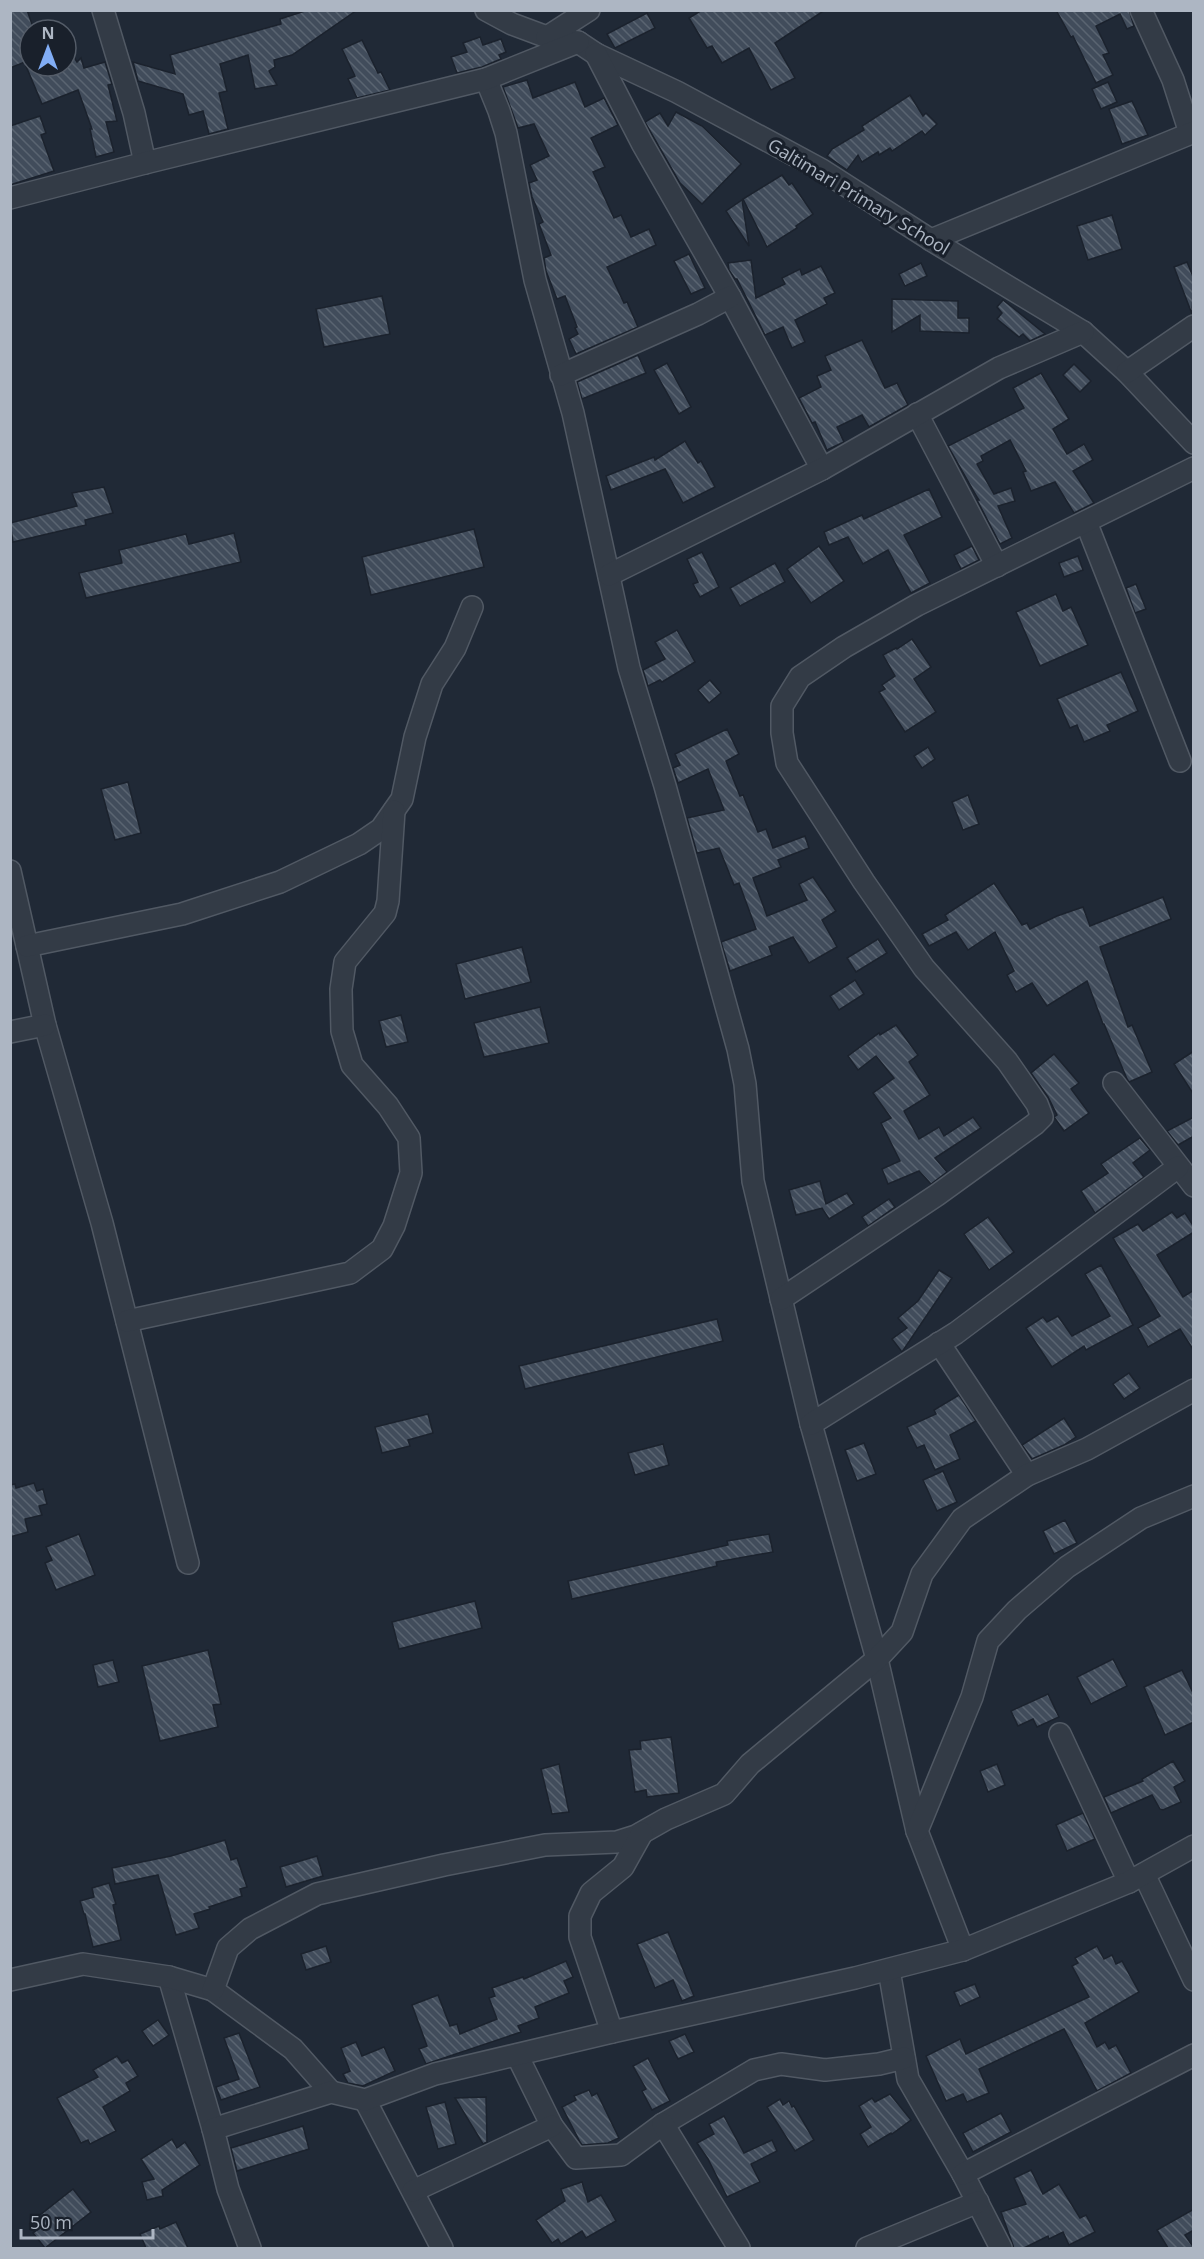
<svg xmlns="http://www.w3.org/2000/svg" width="1204" height="2259" viewBox="0 0 1204 2259" font-family="'Open Sans',sans-serif">
	<style>
		.building { fill: url(#building-back-hatch); stroke: #1b222d; stroke-width: 1.5 }
		.lines { fill: none; stroke-linecap: round; stroke-linejoin: round }
		.minor-casing { stroke: #515964; stroke-width: 24 }
		.minor { stroke: #333b46; stroke-width: 21 }
		.labels { text-anchor: middle; dominant-baseline: central; stroke-width: 6; stroke-linejoin: round; paint-order: stroke }
		.street-label { font-size: 18px; fill: #adb6c3; stroke: #19202b }
	</style>
	<defs>
		<pattern id="building-back-hatch" width="6" height="6" patternUnits="userSpaceOnUse" patternTransform="scale(1.5)"><rect width="6" height="6" fill="#414c5b"/><path d="M-1 5l2 2M0 0l6 6M5-1l2 2" fill="none" stroke="#5a6471"/></pattern>
	</defs>
	<rect width="100%" height="100%" fill="#202936"/>
	<!-- building -->
	<g class="building">
		<path d="M10,10h17l7,20h-4v30l-20,8z"/>
		<path d="M308,10h49l-65,45 -18,5 1,7 -6,4 8,14 -22,4 -7,-34 -28,9 7,27 -8,2 9,36 -19,5 -6,-23 -14,4 -6,-21 -45,-13 -5,-19 42,12 -5,-19 111,-31 -1,-5z"/>
		<path d="M702,10h123l-50,33 20,35 -24,12 -22,-42 -27,15 -10,-17 -5,2 -18,-30z"/>
		<path d="M1056,10h73l5,16 -7,3 -7,-15 -24,12 13,27 -6,2 10,20 -17,8 -23,-47 -2,1z"/>
		<path d="M647,13l8,15 -40,20 -8,-14z"/>
		<path d="M480,37l3,8 18,-6 5,13 -7,3 2,4 -19,8 -25,6 -6,-16 16,-5 -4,-9z"/>
		<path d="M362,40l16,33 3,-1 9,18 -33,8 -9,-19 7,-3 -13,-27z"/>
		<path d="M66,44l11,18 4,-4 3,10 21,-6 7,22 -4,1 9,36 -11,1 8,30 -18,5 -6,-28h2l-14,-39 -36,14 -16,-38h40z"/>
		<path d="M527,80l6,18 42,-16 10,25 19,-9 14,27 -27,13 14,29 -12,5 21,46 7,-3 10,22 18,-8 7,16 -49,22 17,36 3,-1 11,25 -62,27 -7,-15 9,-5 -3,-6 2,-1 -12,-31 -8,3 -11,-28 -2,-13 7,-3 -12,-31 4,-2 -11,-25 -3,-14 8,-3 -7,-15 19,-9 -15,-32 -16,4 -15,-41z"/>
		<path d="M1108,82l9,20 -16,7 -9,-20z"/>
		<path d="M910,95l13,21 3,-3 11,11 -12,11 -3,-4 -30,20 -2,-3 -11,7 -1,-3 -16,10 -4,-7 -11,15 -20,-14 5,-7 32,-19 -2,-4z"/>
		<path d="M1132,101l16,34 -26,9 -13,-35z"/>
		<path d="M676,112l26,14 39,38 -39,40 -22,-21 -35,-61 15,-9 8,13z"/>
		<path d="M40,116l6,17 -5,2 13,36 -44,14v-59z"/>
		<path d="M782,175l7,10 3,-2 21,31 -17,12 1,2 -30,19 -24,-48z"/>
		<path d="M742,200l7,46 -23,-35z"/>
		<path d="M1112,215l10,34 -34,11 -11,-34z"/>
		<path d="M689,254l16,34 -14,6 -17,-33z"/>
		<path d="M751,260l5,38 29,-14 -3,-6 18,-9 2,6 19,-9 14,27 -11,5 3,6 -32,16 10,22 -13,6 -9,-21 -18,8 -28,-56h-2l-6,-9 -1,-7z"/>
		<path d="M1187,262l7,17 -2,35 -18,-47z"/>
		<path d="M921,263l6,13 -22,10 -6,-12z"/>
		<path d="M382,296l8,38 -66,13 -8,-38z"/>
		<path d="M892,299l66,2v17h11v15l-49,-2v-16l-28,17z"/>
		<path d="M1003,300l9,7 33,27 -15,7 -7,-7 -4,3 -22,-18 5,-6 -5,-6z"/>
		<path d="M862,340l23,48 12,-5 11,22 -39,22 -7,-12 -25,12 7,15 -17,8 -12,-28 -3,1 -13,-25 22,-11 -4,-11 14,-6 -6,-14z"/>
		<path d="M638,355l8,18 -64,26 -5,-17z"/>
		<path d="M667,363l24,44 -12,7 -25,-44z"/>
		<path d="M1074,364l17,17 -11,11 -17,-17z"/>
		<path d="M1041,373l28,46 -16,10 14,25 17,-10 9,16 -20,11 21,32 -20,10 -19,-31 -24,9 -8,-19 3,-1 -16,-31 -29,16 2,5 -6,3 17,30 17,-6 4,13 -17,5 14,32 -12,6 -23,-44h2l-2,-3 -29,-51 76,-38 -11,-20z"/>
		<path d="M685,441l13,22 3,-2 14,26 -32,16 -18,-34 -54,21 -5,-14 48,-19 1,3z"/>
		<path d="M104,487l9,26 -28,7 1,5 -73,17 -3,-19 67,-17 -5,-13z"/>
		<path d="M929,489l13,28 -38,18 26,48 -19,10 -23,-43 -25,14 -15,-27 -19,8 -5,-13 38,-17 2,4z"/>
		<path d="M474,529l10,38 -113,28 -9,-38z"/>
		<path d="M234,533l7,29 -155,36 -7,-25 43,-10 -3,-13 67,-16 3,10z"/>
		<path d="M819,546l25,35 -33,22 -24,-34z"/>
		<path d="M972,546l7,14 -18,9 -7,-14z"/>
		<path d="M702,552l17,35 -19,10 -7,-13 5,-2 -11,-23z"/>
		<path d="M1078,556l5,14 -19,7 -5,-14z"/>
		<path d="M775,563l10,19 -45,24 -10,-18z"/>
		<path d="M1136,584l10,25 -11,4 -9,-25z"/>
		<path d="M1056,594l7,17 8,-4 17,38 -48,21 -24,-54z"/>
		<path d="M677,630l18,32 -33,20 -2,-2 -12,6 -5,-16 22,-11 -10,-17z"/>
		<path d="M912,639l19,28 -17,12 22,33 -31,20 -26,-40 6,-3 -3,-4 13,-9 -12,-21 13,-7 1,1z"/>
		<path d="M1121,672l17,39 -31,14 3,6 -26,11 -7,-17 -7,3 -13,-29z"/>
		<path d="M710,680l11,13 -12,10 -11,-13z"/>
		<path d="M727,729l12,25 -13,7 14,35 3,-1 15,37 8,-3 7,19 32,-12 4,12 -31,12 3,7 -28,11 14,38 40,-16 -8,-16 14,-7 23,34 -14,9 15,27 -28,16 -16,-26 -24,10 3,8 -42,16 -9,-29 35,-13 -17,-46 -5,2 -15,-37 -22,5 -10,-35 37,-8 -16,-41 -30,14 -5,-15 7,-3 -5,-11z"/>
		<path d="M928,747l7,12 -13,9 -8,-12z"/>
		<path d="M128,782l13,51 -26,7 -14,-51z"/>
		<path d="M968,795l11,29 -16,6 -11,-28z"/>
		<path d="M994,883l28,42 5,-2 3,6 27,-13 26,-9 7,19 73,-29 8,22 -71,28 28,80 4,-2 20,47 -23,10 -2,-3 -23,-55h-1l-16,-43 -40,25 -15,-23 -16,9 -9,-17 7,-4 -19,-39 -27,18 -12,-18 -27,14 -7,-12 26,-14 -3,-5z"/>
		<path d="M878,939l9,14 -31,19 -9,-14z"/>
		<path d="M522,947l9,35 -66,17 -9,-35z"/>
		<path d="M855,980l9,14 -25,16 -9,-14z"/>
		<path d="M540,1007l9,36 -65,14 -10,-34z"/>
		<path d="M401,1015l7,27 -22,5 -7,-26z"/>
		<path d="M896,1025l22,30 -9,7 21,33 -26,16 15,28 20,-12 5,9 29,-19 8,11 -46,30 12,14 -16,12 -12,-13 -31,13 -6,-15 18,-8 -19,-38 10,-5 -18,-25 21,-15 -18,-22 -18,14 -10,-14 31,-23 1,2z"/>
		<path d="M1194,1051v44l-20,-31z"/>
		<path d="M1054,1054l25,29 -8,6 18,24 -25,18 -10,-14 3,-2 -9,-18 -17,-24z"/>
		<path d="M1194,1117v19l-16,9 -11,-14z"/>
		<path d="M1140,1138l10,12 -17,13 11,14 -49,36 -14,-22 27,-18 -7,-9z"/>
		<path d="M820,1181l6,23 21,-11 7,11 -25,15 -7,-11 -26,7 -7,-25z"/>
		<path d="M889,1199l6,8 -27,19 -6,-9z"/>
		<path d="M1172,1212l5,6 8,-5 9,14v5l-37,23 26,42 11,-7v61l-14,-22 -32,18 -10,-19 22,-12 -47,-78 25,-14 5,7z"/>
		<path d="M988,1217l26,35 -25,18 -25,-36z"/>
		<path d="M1101,1265l32,60 -47,25 -2,-4 -32,21 -26,-39 17,-11 4,5 11,-6 14,20 38,-20 -25,-42z"/>
		<path d="M939,1270l13,8 -50,74 -10,-13 15,-11 -9,-10 20,-17z"/>
		<path d="M717,1319l6,22 -198,48 -6,-23z"/>
		<path d="M1129,1373l11,15 -16,11 -11,-15z"/>
		<path d="M959,1395l17,26 -26,14 10,24 -25,11 -11,-25 -7,3 -10,-21 29,-13 -2,-4z"/>
		<path d="M428,1414l5,19 -25,7 2,6 -28,7 -7,-26z"/>
		<path d="M1064,1418l12,19 -12,8 -32,14 -10,-14z"/>
		<path d="M864,1443l12,31 -19,7 -12,-31z"/>
		<path d="M663,1444l6,21 -34,10 -7,-22z"/>
		<path d="M943,1471l14,31 -20,9 -14,-31z"/>
		<path d="M34,1483l3,8 6,-2 4,15 -8,2 3,9 -17,4 3,13 -18,5v-52l5,-1 1,4z"/>
		<path d="M1065,1520l12,23 -23,11 -11,-23z"/>
		<path d="M79,1534l16,41 -39,15 -11,-27 7,-3 -6,-13z"/>
		<path d="M769,1534l4,18 -57,10 1,4 -145,33 -4,-18 160,-36 -1,-4z"/>
		<path d="M475,1601l7,27 -83,21 -7,-27z"/>
		<path d="M208,1650l13,54 -8,1 5,22 -58,14 -18,-75z"/>
		<path d="M1113,1659l14,27 -36,18 -14,-27z"/>
		<path d="M113,1660l6,22 -21,5 -5,-22z"/>
		<path d="M1182,1670l12,25v27l-29,13 -21,-48z"/>
		<path d="M1048,1694l11,23 -22,10 -4,-8 -15,7 -7,-15z"/>
		<path d="M671,1737l8,56 -32,4 -1,-7 -11,2 -6,-42 12,-1 -1,-8z"/>
		<path d="M1173,1761l12,20 -11,6 7,15 -18,8 -3,-1 -8,-14 -41,18 -7,-16 39,-16 -1,-2z"/>
		<path d="M559,1764l10,48 -17,2 -11,-45z"/>
		<path d="M997,1764l8,21 -17,7 -8,-21z"/>
		<path d="M1083,1813l12,26 -28,12 -11,-26z"/>
		<path d="M225,1840l6,20 6,-2 10,29 -7,2 2,7 -33,11 1,2 -16,5 5,14 -23,7 -18,-60 -43,9 -3,-16 59,-12z"/>
		<path d="M317,1856l6,20 -37,11 -6,-20z"/>
		<path d="M109,1883l7,21 -3,1 8,35 -28,7 -8,-33h-1l-4,-13 14,-4 -2,-9z"/>
		<path d="M668,1932l26,64 -12,5 -9,-21 -18,8 -18,-44z"/>
		<path d="M326,1946l5,16 -25,8 -5,-16z"/>
		<path d="M1097,1946l7,13 8,-4 4,9 6,-3 17,31 -54,31 12,24 8,-5 4,7 7,-4 15,28 -34,18 -33,-62 -85,40 10,24 -22,9 -4,-8 -17,7 -20,-45 34,-17 6,15 123,-57 -17,-31 6,-3 -3,-5z"/>
		<path d="M566,1961l7,16 -9,4 5,12 -34,14 4,11 -21,8 3,6 -95,32 -7,-15 8,-3 -15,-41 26,-10 12,31 7,-2 3,10 37,-15 -8,-21 6,-2 -3,-8 31,-11 1,2z"/>
		<path d="M975,1984l5,13 -20,9 -6,-14z"/>
		<path d="M158,2020l11,15 -16,11 -11,-15z"/>
		<path d="M239,2033l21,54 -39,13 -5,-13 23,-8 -15,-41z"/>
		<path d="M685,2034l9,18 -16,7 -9,-18z"/>
		<path d="M356,2042l6,14 22,-9 11,24 -32,15 -15,-3 -5,-9 7,-3 -9,-23z"/>
		<path d="M117,2056l5,7 6,-3 10,16 -12,7 4,8 -27,16 13,24 -26,13 -2,-4 -7,3 -24,-45 41,-21 -5,-7z"/>
		<path d="M648,2058l22,43 -18,9 -10,-19 4,-2 -13,-23z"/>
		<path d="M589,2090l3,6 5,-3 22,45 -11,5 -26,2 -2,-3 -18,-35 14,-7 -2,-4z"/>
		<path d="M890,2094l21,26 -19,14 -1,-1 -23,14 -8,-13 11,-7 -12,-21 13,-8 3,4z"/>
		<path d="M486,2097l1,45 -4,2 -28,-46z"/>
		<path d="M780,2099l3,6 6,-4 3,6 2,-1 20,34 -19,11 -28,-44z"/>
		<path d="M445,2102l11,42 -18,5 -12,-42z"/>
		<path d="M1001,2113l10,19 -38,20 -10,-19z"/>
		<path d="M724,2116l20,37 28,-13 5,11 -26,13 9,18 -33,15 -19,-38 -11,-16 17,-9 -5,-10z"/>
		<path d="M303,2126l6,23 -72,22 -6,-23z"/>
		<path d="M172,2139l5,9 8,-6 15,23 -38,25 1,6 -16,4 -5,-18 12,-3 -13,-20z"/>
		<path d="M1031,2170l12,24 16,-10 21,34 6,-3 9,17 -26,13 -6,-13 -14,7 -1,-3 -24,12h-10l-13,-36 25,-8 -12,-26z"/>
		<path d="M582,2182l6,20 13,-7 15,26 -30,17 -4,-7 -21,13 -3,-5 -6,4 -16,-23 29,-19 -4,-12z"/>
		<path d="M73,2189l18,23 -46,36 -12,-15 8,-6 -6,-8z"/>
		<path d="M1194,2209v21l-9,5 9,13h-26l-11,-18z"/>
		<path d="M176,2222l12,26h-42l-6,-14 19,-8 1,3z"/>
	</g>
	<g class="lines">
		<!-- minor casing -->
		<g class="minor-casing">
			<g id="minor">
				<path d="M103,10l31,103 11,50"/>
				<path d="M486,10l26,14 35,13 31,5 18,12 81,38 145,78 109,70 152,92 44,40 67,71"/>
				<path d="M1141,10l32,70 17,53"/>
				<path d="M547,37l42,-27"/>
				<path d="M596,54l46,89 88,154 92,172"/>
				<path d="M486,79l13,32 7,22 29,147 38,133 56,255 36,118 73,263 7,35 8,97 58,243 66,235 40,172 46,119"/>
				<path d="M10,198l135,-35 341,-84 92,-37"/>
				<path d="M931,240l263,-108"/>
				<path d="M1127,372l67,-46"/>
				<path d="M561,375l137,-61 32,-17"/>
				<path d="M917,414l80,152"/>
				<path d="M1086,522l94,239"/>
				<path d="M609,575l213,-106 177,-101 84,-36"/>
				<path d="M10,871l35,154 57,198 86,340"/>
				<path d="M27,946l155,-32 98,-32 79,-38 22,-15 21,-30 13,-62 17,-53 23,-36 17,-41"/>
				<path d="M10,1032l35,-7"/>
				<path d="M1114,1083l80,103"/>
				<path d="M781,1299l156,-104 98,-71 7,-7 -5,-13 -30,-43 -83,-93 -60,-86 -77,-119 -5,-30v-27l18,-29 44,-30 73,-42 277,-137"/>
				<path d="M127,1321l223,-48 32,-24 12,-23 17,-53 -2,-35 -21,-32 -36,-41 -10,-34 -1,-42 4,-27 40,-49 3,-12 6,-90"/>
				<path d="M939,1343l88,132"/>
				<path d="M811,1424l145,-91 222,-166"/>
				<path d="M1060,1734l69,148"/>
				<path d="M917,1831l55,-134 16,-56 29,-31 50,-43 74,-49 53,-22"/>
				<path d="M1144,1874l50,106"/>
				<path d="M889,1970l19,109 55,95 38,74"/>
				<path d="M169,1977l44,152"/>
				<path d="M10,1980l73,-16 86,13 44,13 80,59 38,43"/>
				<path d="M213,1990l15,-42 22,-19 67,-35 127,-29 101,-20 72,-3 19,-6 30,-17 58,-25 26,-30 127,-105 25,-27 20,-58 40,-55 65,-44 60,-26 107,-59"/>
				<path d="M612,2032l-32,-95v-21l11,-23 32,-26 19,-34"/>
				<path d="M517,2055l35,71 24,32 45,-3 42,-31 91,-54 27,-6 44,6 54,-6 25,-6"/>
				<path d="M365,2100l77,148"/>
				<path d="M663,2124l76,124"/>
				<path d="M963,2174l231,-119"/>
				<path d="M413,2191l139,-65"/>
				<path d="M250,2248l-22,-59 -15,-60 118,-37 34,8 70,-26 177,-42 243,-54 108,-28 166,-68 65,-36"/>
				<path d="M867,2248l111,-46"/>
			</g>
		</g>
		<!-- minor -->
		<use href="#minor" class="minor"/>
	</g>
	<g class="labels">
		<!-- street labels -->
		<g class="street-label">
			<text transform="translate(859 196) rotate(31)">Galtimari Primary School</text>
		</g>
	</g>
	<!-- border -->
	<rect width="1204" height="2259" fill="none" stroke="#adb6c3" stroke-width="24"/>
	<!-- north arrow -->
	<g transform="translate(48 48)"><circle r="28" fill="#19202b" stroke="#545c68" stroke-width="1.5"/>
	<path d="M0-4.5L10 22L0 15L-10 22Z" fill="#81adf5"/>
	<text y="-9" font-size="16" font-weight="bold" text-anchor="middle" fill="#adb6c3">N</text>
	</g>
	<!-- scale -->
	<path d="M21 2229v9h132v-9" fill="none" stroke="#adb6c3" stroke-width="3"/>
	<text x="30" y="2229" font-size="18" fill="#adb6c3" stroke="#19202b" stroke-width="4.5" paint-order="stroke">50 m</text>
</svg>
